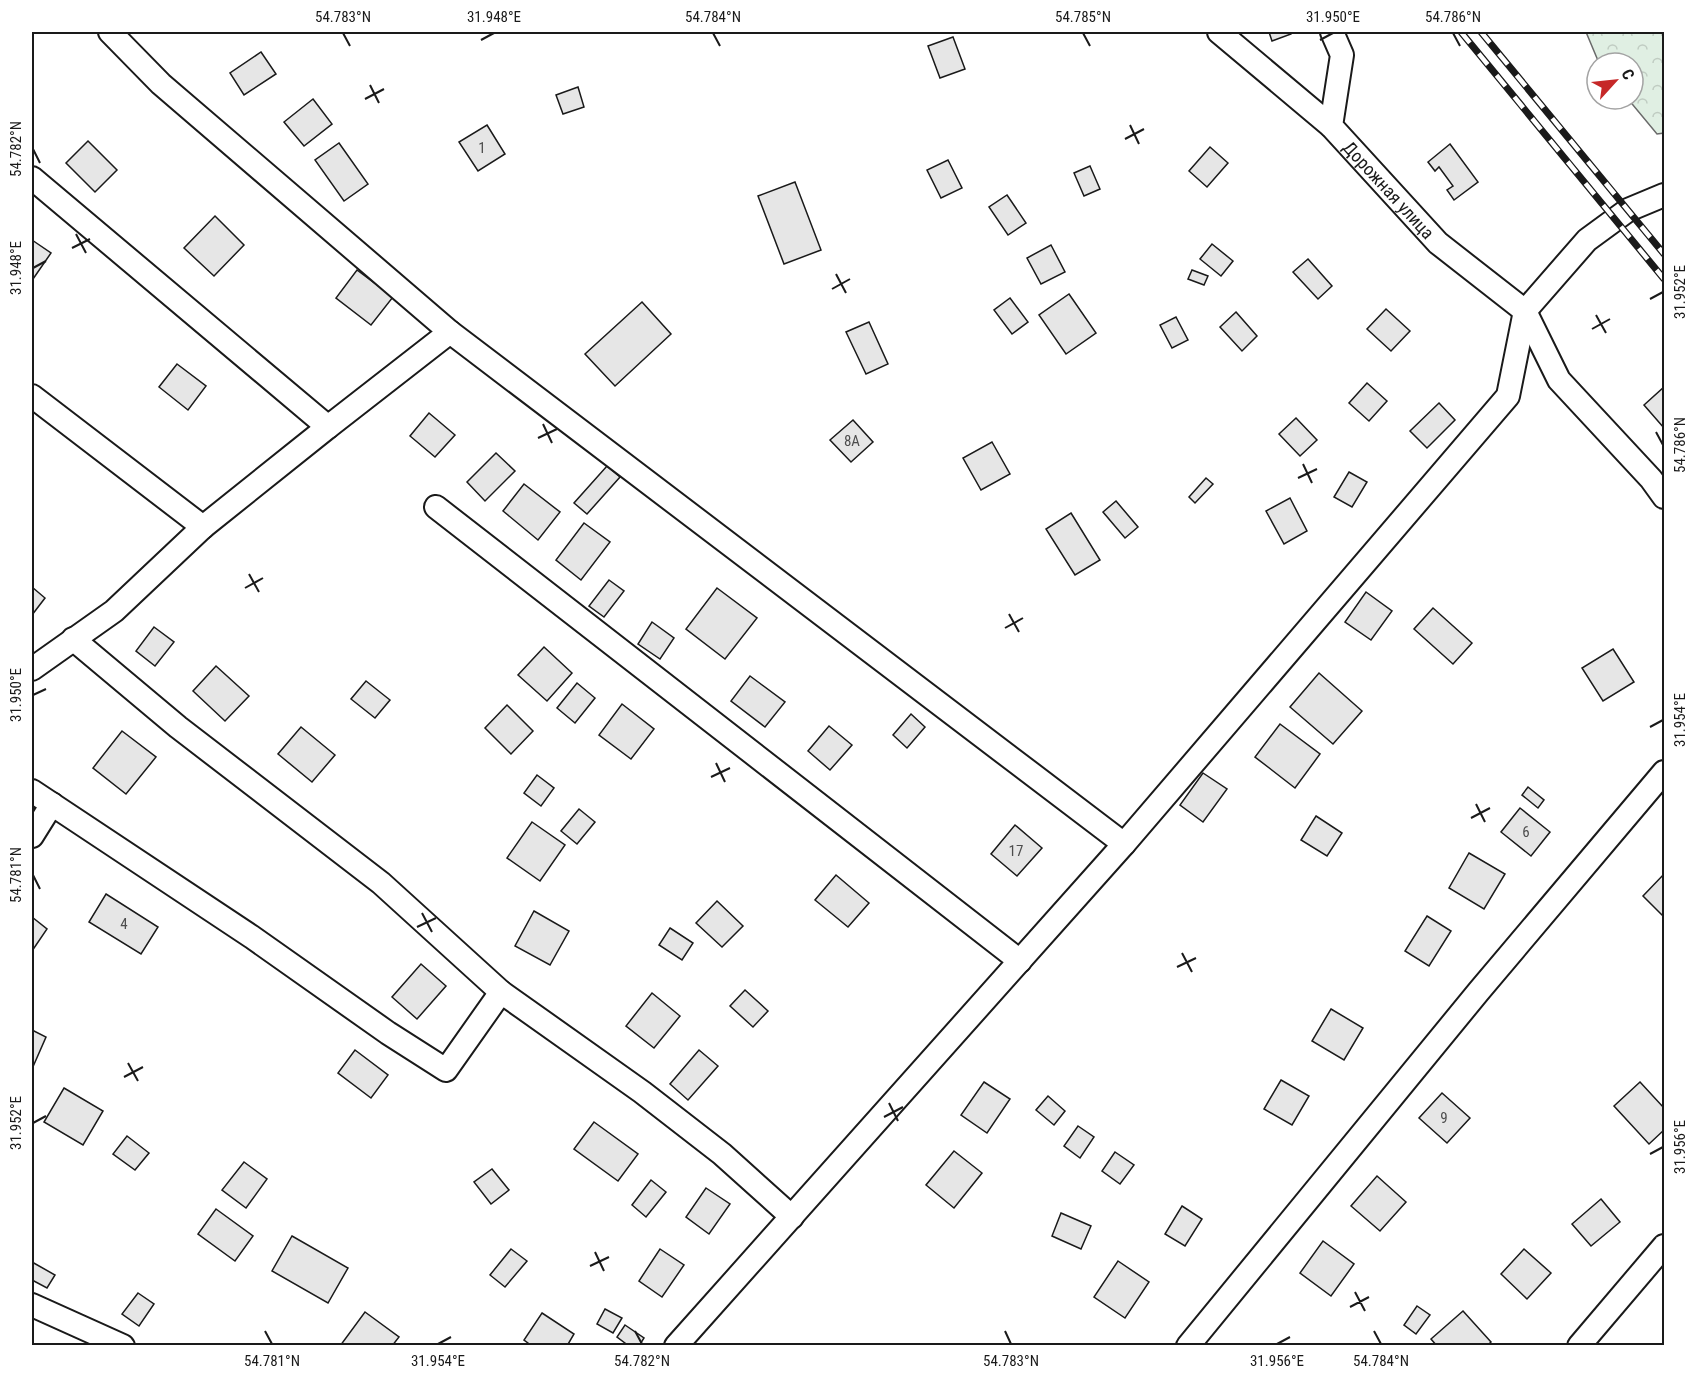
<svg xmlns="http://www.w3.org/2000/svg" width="1696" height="1377" viewBox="0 0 1696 1377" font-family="'Roboto Condensed',sans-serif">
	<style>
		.forest { fill: url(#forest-crowns); stroke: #6a6a6a; stroke-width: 1.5 }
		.building { fill: #e6e6e6; stroke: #1a1a1a; stroke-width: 1.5 }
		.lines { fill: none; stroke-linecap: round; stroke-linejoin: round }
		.minor-casing { stroke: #1a1a1a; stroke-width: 26 }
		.minor { stroke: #fff; stroke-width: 22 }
		.rail-casing { stroke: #1a1a1a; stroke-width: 7 }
		.rail { stroke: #fff; stroke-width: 4.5; stroke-dasharray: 14; stroke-linecap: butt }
		.ticks { fill: none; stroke: #1a1a1a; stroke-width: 2 }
		.labels { text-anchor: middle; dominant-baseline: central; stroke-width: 4.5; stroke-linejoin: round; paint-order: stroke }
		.number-label { font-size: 15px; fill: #4d4d4d }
		.street-label { font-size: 18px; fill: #1a1a1a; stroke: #fff }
		.neatline { fill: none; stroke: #1a1a1a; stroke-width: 2 }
		.ticks-label { font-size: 15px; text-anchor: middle; fill: #1a1a1a }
	</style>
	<defs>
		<pattern id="forest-crowns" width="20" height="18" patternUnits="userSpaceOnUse" patternTransform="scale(1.5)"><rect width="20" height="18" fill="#e0efe3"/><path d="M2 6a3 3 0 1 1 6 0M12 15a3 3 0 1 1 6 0" fill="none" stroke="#c0ccc2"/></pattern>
	</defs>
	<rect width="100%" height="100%" fill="#fff"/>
	<!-- forest -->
	<path class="forest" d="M1586,32h78v101l-7,1 -29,-35h5v-36h-34z"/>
	<!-- building -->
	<g class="building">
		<path d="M1269,32h22v2l-19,7z"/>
		<path d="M953,37l12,32 -25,9 -12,-32z"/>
		<path d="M261,52l15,22 -32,21 -14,-22z"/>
		<path d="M578,87l6,20 -21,7 -7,-19z"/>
		<path d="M313,99l19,25 -28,22 -20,-24z"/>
		<path d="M487,125l18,29 -27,17 -19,-29z"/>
		<path d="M88,141l29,29 -22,22 -29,-29z"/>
		<path d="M339,143l29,41 -24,17 -29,-41z"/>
		<path d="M1450,144l28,38 -24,18 -7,-10 6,-4 -14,-19 -4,4 -7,-9z"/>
		<path d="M1210,147l18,16 -21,24 -18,-16z"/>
		<path d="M948,160l14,28 -21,10 -14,-28z"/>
		<path d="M1090,166l10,23 -16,7 -10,-23z"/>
		<path d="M795,182l26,68 -37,14 -26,-68z"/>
		<path d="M1007,195l19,28 -18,12 -19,-28z"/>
		<path d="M215,216l29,29 -30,31 -30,-28z"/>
		<path d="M32,240l19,13 -18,26 -1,-1z"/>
		<path d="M1212,244l21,17 -12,15 -21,-17z"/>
		<path d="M1051,245l14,27 -24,12 -14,-26z"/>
		<path d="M1308,259l24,27 -14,13 -25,-27z"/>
		<path d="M357,270l36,27 -22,28 -35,-27z"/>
		<path d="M1192,270l16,6 -4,9 -16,-6z"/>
		<path d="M1069,294l27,39 -30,21 -27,-39z"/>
		<path d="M1010,298l18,24 -16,12 -18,-24z"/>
		<path d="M642,302l29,32 -56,52 -30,-32z"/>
		<path d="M1386,309l24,22 -19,20 -24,-22z"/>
		<path d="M1236,312l21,24 -15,15 -22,-24z"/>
		<path d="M1176,317l12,23 -16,8 -12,-23z"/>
		<path d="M869,322l19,42 -22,10 -20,-42z"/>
		<path d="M177,364l29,22 -18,24 -29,-23z"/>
		<path d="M1367,383l20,18 -18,20 -20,-18z"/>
		<path d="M1664,387v41l-20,-23z"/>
		<path d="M1439,403l16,17 -28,28 -17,-17z"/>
		<path d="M429,413l26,22 -20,22 -25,-21z"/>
		<path d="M1296,418l21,22 -17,16 -21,-22z"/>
		<path d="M853,420l20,22 -22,20 -21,-22z"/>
		<path d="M992,442l18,32 -29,16 -18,-32z"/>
		<path d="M496,453l19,18 -30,30 -18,-19z"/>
		<path d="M607,466l13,11 -33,37 -13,-11z"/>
		<path d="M1349,472l18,10 -15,25 -18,-10z"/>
		<path d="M1206,478l7,6 -18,19 -6,-6z"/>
		<path d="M524,484l36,28 -22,28 -35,-29z"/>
		<path d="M1290,498l17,33 -23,13 -18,-33z"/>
		<path d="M1116,501l22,26 -13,11 -22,-26z"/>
		<path d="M1071,513l29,47 -25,15 -29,-46z"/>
		<path d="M584,523l26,19 -29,38 -25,-20z"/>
		<path d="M609,580l15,11 -20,26 -15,-11z"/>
		<path d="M32,587l13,11 -13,17z"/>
		<path d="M717,588l40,30 -32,41 -39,-30z"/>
		<path d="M1366,592l26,19 -21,29 -26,-18z"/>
		<path d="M1433,608l39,35 -19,21 -39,-35z"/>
		<path d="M652,622l22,16 -14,21 -22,-15z"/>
		<path d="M154,627l20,15 -19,24 -19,-15z"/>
		<path d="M544,647l28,26 -25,28 -29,-26z"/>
		<path d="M1613,649l21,33 -31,19 -21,-33z"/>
		<path d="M216,666l33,30 -24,25 -32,-30z"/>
		<path d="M1319,673l43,38 -29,33 -43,-37z"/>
		<path d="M750,676l35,26 -20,25 -34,-26z"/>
		<path d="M366,681l24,19 -15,18 -24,-19z"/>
		<path d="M577,683l18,15 -20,25 -18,-15z"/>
		<path d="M622,704l32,25 -23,30 -32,-24z"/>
		<path d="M507,705l26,26 -22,23 -26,-26z"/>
		<path d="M911,714l14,13 -18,21 -14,-13z"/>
		<path d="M1280,724l40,30 -25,34 -40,-31z"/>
		<path d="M829,726l23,19 -22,25 -22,-19z"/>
		<path d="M301,727l34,28 -23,27 -34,-28z"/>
		<path d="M122,731l34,26 -30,37 -33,-26z"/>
		<path d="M1203,773l24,16 -24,33 -23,-17z"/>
		<path d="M537,775l17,13 -13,18 -17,-13z"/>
		<path d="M1528,787l16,13 -6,8 -16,-13z"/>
		<path d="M1520,808l30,24 -19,24 -30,-24z"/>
		<path d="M579,809l16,13 -18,22 -16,-13z"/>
		<path d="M1316,816l26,17 -15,23 -26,-16z"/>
		<path d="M532,822l33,23 -25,36 -33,-23z"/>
		<path d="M1015,825l27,23 -25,28 -26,-22z"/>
		<path d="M1469,853l36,21 -21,35 -35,-21z"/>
		<path d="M1664,874v43l-21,-21z"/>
		<path d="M836,875l33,28 -21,24 -33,-27z"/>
		<path d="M106,894l52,33 -17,27 -52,-32z"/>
		<path d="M717,901l26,25 -21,21 -26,-24z"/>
		<path d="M534,911l35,20 -19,34 -35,-19z"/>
		<path d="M1427,916l24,15 -22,35 -24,-15z"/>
		<path d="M32,917l15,12 -15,22z"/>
		<path d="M670,928l23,15 -11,17 -23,-15z"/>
		<path d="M421,964l25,22 -29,33 -25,-22z"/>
		<path d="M745,990l23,21 -15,16 -23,-21z"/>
		<path d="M652,993l28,23 -26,32 -28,-22z"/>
		<path d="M1331,1009l32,19 -19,32 -32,-19z"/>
		<path d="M32,1030l14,7 -14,32z"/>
		<path d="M355,1050l33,25 -17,23 -33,-25z"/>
		<path d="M699,1050l19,16 -30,34 -18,-16z"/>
		<path d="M1281,1080l28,16 -17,29 -28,-16z"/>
		<path d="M984,1082l26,17 -23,34 -26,-18z"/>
		<path d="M1640,1082l24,26v22l-15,14 -35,-38z"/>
		<path d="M64,1088l39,23 -20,34 -39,-23z"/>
		<path d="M1442,1093l28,25 -23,25 -28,-25z"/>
		<path d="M1048,1096l17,15 -11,14 -18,-15z"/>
		<path d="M594,1122l44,32 -20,27 -44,-32z"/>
		<path d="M1078,1126l16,11 -14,21 -16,-12z"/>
		<path d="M127,1136l22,17 -14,17 -22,-16z"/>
		<path d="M954,1151l28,22 -28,35 -28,-23z"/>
		<path d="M1115,1152l19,13 -14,19 -18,-13z"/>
		<path d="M244,1162l23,17 -21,29 -24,-18z"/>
		<path d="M492,1169l17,21 -18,14 -17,-22z"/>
		<path d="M1377,1176l29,26 -26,29 -29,-25z"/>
		<path d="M651,1180l15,12 -20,25 -14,-12z"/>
		<path d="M706,1188l24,16 -21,30 -23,-17z"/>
		<path d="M1601,1199l19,23 -29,24 -19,-22z"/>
		<path d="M1182,1206l20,13 -17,27 -20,-12z"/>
		<path d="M216,1209l37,27 -18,25 -37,-27z"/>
		<path d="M1061,1213l30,13 -10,23 -29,-13z"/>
		<path d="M292,1236l56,32 -20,35 -56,-32z"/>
		<path d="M1323,1241l31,23 -23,32 -31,-23z"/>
		<path d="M511,1249l16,12 -22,26 -15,-12z"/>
		<path d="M660,1249l24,16 -22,32 -23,-16z"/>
		<path d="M1524,1249l27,24 -24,26 -26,-25z"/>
		<path d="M1118,1261l31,21 -24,36 -31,-21z"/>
		<path d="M32,1262l23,13 -8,13 -15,-8z"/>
		<path d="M138,1293l16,11 -15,22 -17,-12z"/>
		<path d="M1417,1306l13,9 -14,19 -12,-9z"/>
		<path d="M605,1309l17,9 -9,15 -16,-9z"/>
		<path d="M1463,1311l28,31 -4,4h-50l-6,-7z"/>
		<path d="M365,1312l34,25 -7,9h-52z"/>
		<path d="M542,1313l32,21 -7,12h-35l-8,-6z"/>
		<path d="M625,1325l19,13 -5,8h-10l-12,-9z"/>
	</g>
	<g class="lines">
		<!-- minor casing -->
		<g class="minor-casing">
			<g id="minor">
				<path d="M110,32l51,52 289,248"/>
				<path d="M1219,32l112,94"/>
				<path id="s1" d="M1332,32l10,23 -11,71 107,117 87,68 34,69 92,99 13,18"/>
				<path d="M32,178l296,249 122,-95 674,512 384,-448 17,-85"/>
				<path d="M1525,311l62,-71 41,-30 36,-15"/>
				<path d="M32,396l171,131"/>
				<path d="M436,507l584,454"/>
				<path d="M73,639l105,88 203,156 120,109"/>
				<path d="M32,669l82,-58 89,-84 125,-100"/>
				<path d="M32,791l220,146 136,96 58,37 55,-78 141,100 80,62 70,63"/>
				<path d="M32,836l20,-32"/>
				<path d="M32,1305l91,41"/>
				<path d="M676,1346l448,-502"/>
				<path d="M1188,1346l291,-355 185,-219"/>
				<path d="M1579,1346l85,-100"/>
			</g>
		</g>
		<!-- minor -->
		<use href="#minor" class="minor"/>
		<!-- rail casing -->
		<g class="rail-casing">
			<g id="rail">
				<path d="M1461,32l203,247"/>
				<path d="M1481,32l183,222"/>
			</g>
		</g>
		<!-- rail -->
		<use href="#rail" class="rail"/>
	</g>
	<!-- ticks -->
	<path class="ticks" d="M343,33l7,13M713,33l7,13M1083,33l7,13M1453,33l7,13M481,40l13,-7M1320,40l13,-7M370,85l9,18M365,99l19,-10M1130,125l9,19M1125,139l19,-10M33,149l7,14M76,234l10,19M72,248l18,-9M33,268l13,-7M836,274l10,19M832,289l18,-10M1650,299l13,-7M1596,315l10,18M1592,329l18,-10M543,424l9,19M1656,432l7,13M538,438l19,-9M1303,464l9,19M1298,478l19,-9M249,574l10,18M245,588l18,-10M1009,614l10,18M1005,628l18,-10M33,695l13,-6M1650,727l13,-7M716,763l9,19M711,777l19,-9M1476,804l9,18M1471,818l19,-10M33,875l7,14M422,913l10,19M417,927l19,-9M1182,953l10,19M1177,967l19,-9M128,1063l10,18M124,1077l19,-10M889,1103l9,18M884,1117l19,-10M33,1123l13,-7M1650,1154l13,-7M595,1252l9,19M590,1266l19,-9M1355,1292l10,19M1350,1307l19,-10M265,1331l7,13M635,1331l7,13M1005,1331l6,13M1374,1331l7,13M438,1344l13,-7M1277,1344l13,-7"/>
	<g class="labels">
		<!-- number labels -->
		<g class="number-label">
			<text x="482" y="148">1</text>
			<text x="852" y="441">8А</text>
			<text x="1526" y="832">6</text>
			<text x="1016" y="851">17</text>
			<text x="124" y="924">4</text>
			<text x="1444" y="1118">9</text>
		</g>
		<!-- street labels -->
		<g class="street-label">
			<text stroke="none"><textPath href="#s1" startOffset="183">Дорожная улица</textPath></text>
		</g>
	</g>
	<!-- border -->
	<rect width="1696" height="1377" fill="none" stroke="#ffffff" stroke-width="66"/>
	<!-- north arrow -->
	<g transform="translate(1615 81) rotate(63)"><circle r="28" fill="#ffffff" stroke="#a3a3a3" stroke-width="1.5"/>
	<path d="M0-4.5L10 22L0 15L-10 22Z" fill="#c62828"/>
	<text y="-9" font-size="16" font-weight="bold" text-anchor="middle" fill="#1a1a1a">С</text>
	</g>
	<rect x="33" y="33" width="1630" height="1311" class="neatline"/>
	<g class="ticks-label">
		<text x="343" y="22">54.783°N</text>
		<text x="494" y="22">31.948°E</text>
		<text x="713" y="22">54.784°N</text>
		<text x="1083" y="22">54.785°N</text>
		<text x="1333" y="22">31.950°E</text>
		<text x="1453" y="22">54.786°N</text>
		<text transform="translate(16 149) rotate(-90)" y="5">54.782°N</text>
		<text transform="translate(16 268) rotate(-90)" y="5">31.948°E</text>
		<text transform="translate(1680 292) rotate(-90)" y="5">31.952°E</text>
		<text transform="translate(1680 445) rotate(-90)" y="5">54.786°N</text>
		<text transform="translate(16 695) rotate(-90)" y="5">31.950°E</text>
		<text transform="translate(1680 720) rotate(-90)" y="5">31.954°E</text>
		<text transform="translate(16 875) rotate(-90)" y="5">54.781°N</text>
		<text transform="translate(16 1123) rotate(-90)" y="5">31.952°E</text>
		<text transform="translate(1680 1147) rotate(-90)" y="5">31.956°E</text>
		<text x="272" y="1366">54.781°N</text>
		<text x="438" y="1366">31.954°E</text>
		<text x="642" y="1366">54.782°N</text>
		<text x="1011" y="1366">54.783°N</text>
		<text x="1277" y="1366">31.956°E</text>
		<text x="1381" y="1366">54.784°N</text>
	</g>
</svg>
